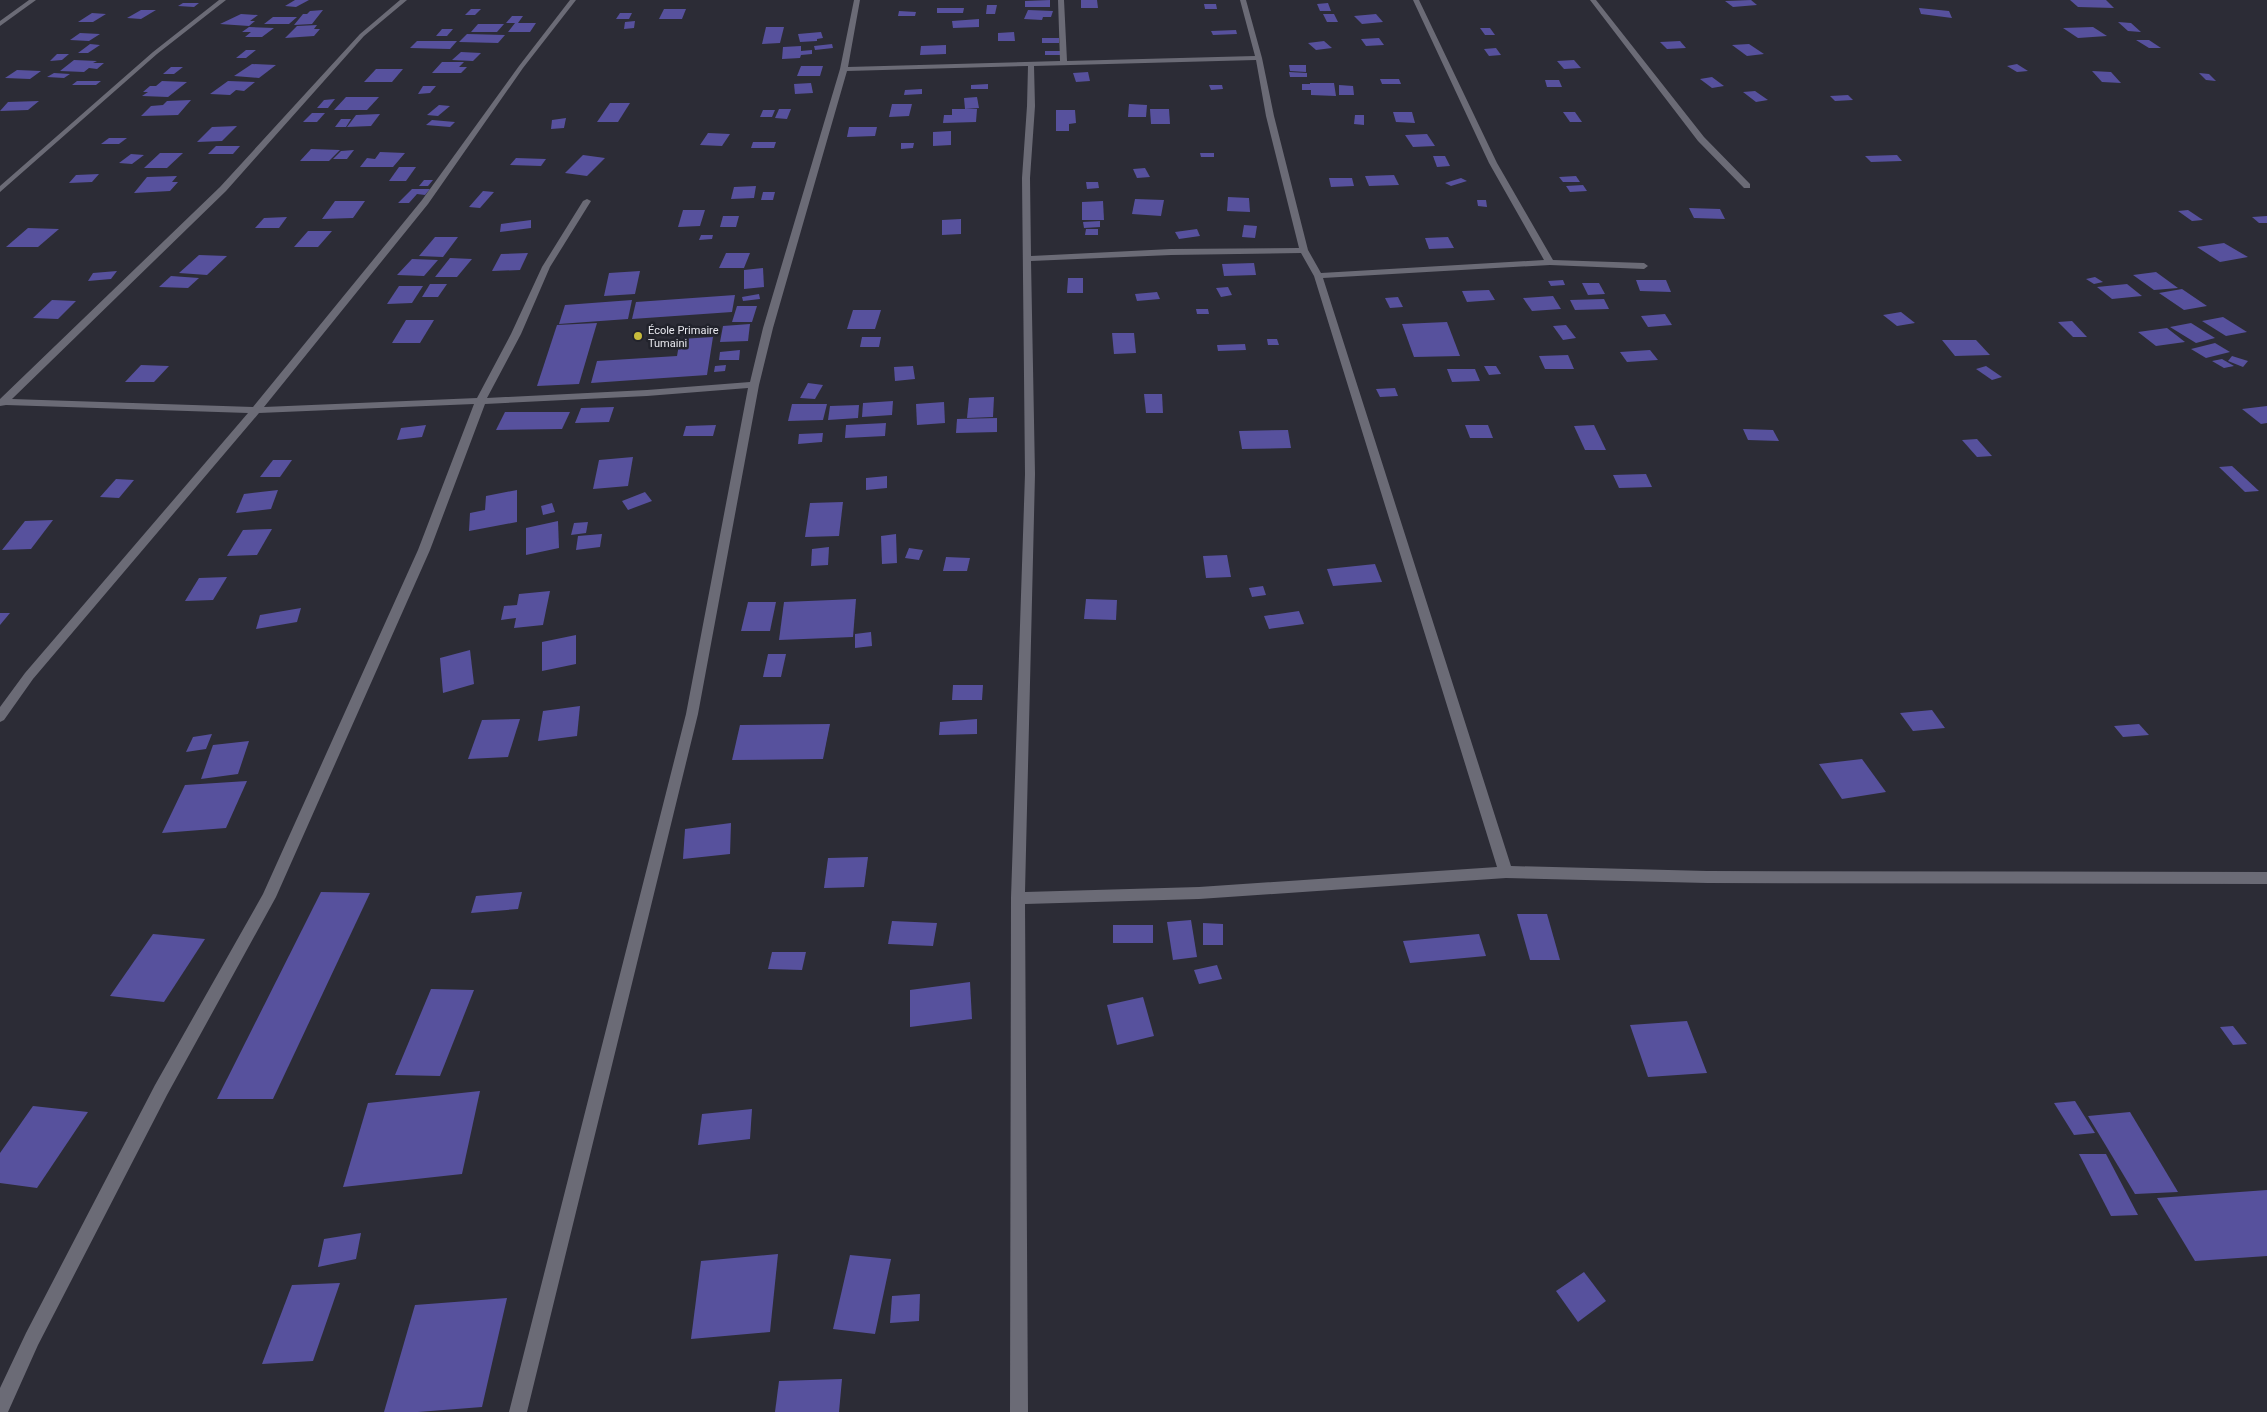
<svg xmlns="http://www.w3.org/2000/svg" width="2267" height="1412" viewBox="0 0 2267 1412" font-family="Roboto,sans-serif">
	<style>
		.building { fill: #57519d }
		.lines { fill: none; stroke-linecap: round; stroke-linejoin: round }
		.minor { fill: #6b6b76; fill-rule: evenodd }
		.poi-dot { fill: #c7bb3c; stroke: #22232c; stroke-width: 2 }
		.labels { text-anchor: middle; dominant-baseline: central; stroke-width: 5; stroke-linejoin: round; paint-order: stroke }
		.far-poi-label { font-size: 11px; fill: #e7e7ed; stroke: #22232c; text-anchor: start }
	</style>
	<rect width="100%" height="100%" fill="#2c2c36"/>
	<!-- building -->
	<g class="building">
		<path d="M295,0h14l-13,7 -11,-1z"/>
		<path d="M1050,0v7h-25v-6z"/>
		<path d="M1081,0h16l1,8h-17z"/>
		<path d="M1751,0l6,5 -24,2 -8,-6z"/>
		<path d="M2070,0h36l8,8 -36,-1z"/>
		<path d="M183,3h16l-5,4 -16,-1z"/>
		<path d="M1328,3l3,8h-11l-3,-7z"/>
		<path d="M1204,4h12l1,5h-12z"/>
		<path d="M987,5h10l-2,9h-9z"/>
		<path d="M937,8h27l-1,5h-26z"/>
		<path d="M1919,8l30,3 3,7 -31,-4z"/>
		<path d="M471,9h10l-6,6h-10z"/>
		<path d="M664,9h22l-4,10h-23z"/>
		<path d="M141,10h15l-15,9 -14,-1z"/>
		<path d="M323,10l-11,14 -18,1 9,-11h4l3,-3z"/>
		<path d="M1028,10l25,1 -2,6h-8l-1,3 -18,-1z"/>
		<path d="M899,11l17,1 -1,4h-17z"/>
		<path d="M92,13l14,1 -13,8h-15z"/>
		<path d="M620,13h12l-3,6h-13z"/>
		<path d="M241,14l17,1 -8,6h5l-6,5 -29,-2z"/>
		<path d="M1323,14h11l4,8h-11z"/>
		<path d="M1376,14l7,8 -21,2 -8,-8z"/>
		<path d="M512,16h11l-5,7h18l-6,9h-22l7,-9h-9z"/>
		<path d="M273,17h24l-8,7h-25z"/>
		<path d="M979,19v8l-26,1 -1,-7z"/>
		<path d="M635,21l-1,7 -10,1 1,-7z"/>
		<path d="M2118,22l13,1 10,9 -13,-1z"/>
		<path d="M478,24h26l-7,8h-26z"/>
		<path d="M317,25l-3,4h6l-6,7 -29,2 12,-12z"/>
		<path d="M249,27l25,1 -12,9h-17l6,-5h-9z"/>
		<path d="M766,27h18l-4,16 -18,1z"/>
		<path d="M2093,27l14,9 -29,2 -15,-10z"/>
		<path d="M1480,28h10l5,7h-10z"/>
		<path d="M442,29h11l-6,7h-11z"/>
		<path d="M1236,30l1,4 -24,1 -2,-4z"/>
		<path d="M821,32l2,6 -6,1v2l-17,1 -2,-8z"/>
		<path d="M1014,32l1,9h-17v-8z"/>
		<path d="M80,33l20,1 -11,7 -19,-1z"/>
		<path d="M467,34l38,1 -7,8 -39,-1z"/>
		<rect x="1042" y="38" width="17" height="5"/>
		<path d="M1379,38l5,7 -18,1 -5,-7z"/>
		<path d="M2136,40h13l12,8h-12z"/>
		<path d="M417,41h40l-7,8 -40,-1z"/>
		<path d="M1324,41l8,7 -16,2 -8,-7z"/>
		<path d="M1680,41l6,7 -19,1 -7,-7z"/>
		<path d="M90,44l10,1 -12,8h-10z"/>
		<path d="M832,44l1,4 -18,2 -1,-4z"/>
		<path d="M1749,44l15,10 -17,2 -15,-11z"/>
		<path d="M946,45v9l-26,1 1,-9z"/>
		<path d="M801,46v5l11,-1v4l-11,1 -1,3 -18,1 1,-12z"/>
		<path d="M1496,48l5,7 -12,1 -5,-7z"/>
		<path d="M246,50h10l-10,8h-10z"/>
		<rect x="1045" y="51" width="16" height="4"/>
		<path d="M461,52l20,1 -8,8 -21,-1z"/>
		<path d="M57,54h12l-7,6 -12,1z"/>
		<path d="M74,60l23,1 -4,2h11l-7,6 -8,-1 -5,4 -24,-1z"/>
		<path d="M1574,60l7,8 -17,1 -7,-8z"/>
		<path d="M442,62h22l-5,5h8l-6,6h-29z"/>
		<path d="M252,64l24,1 -17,13 -25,-2z"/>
		<path d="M2017,64l11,7 -11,1 -10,-6z"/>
		<path d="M1289,65h17v7l-16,-1z"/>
		<path d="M801,66h22l-3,10h-23z"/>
		<path d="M171,67h12l-9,7h-11z"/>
		<path d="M376,69h27l-11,13h-28z"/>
		<path d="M17,70l24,1 -11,8 -25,-1z"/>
		<path d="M2092,71l19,1 10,11 -19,-1z"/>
		<path d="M1088,72l2,9 -14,1 -3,-9z"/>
		<path d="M1289,72l18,1v4h-17z"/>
		<path d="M54,73l16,1 -6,4 -17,-1z"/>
		<path d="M2199,73l10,1 7,7 -10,-1z"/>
		<path d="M1712,77l12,9 -12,2 -12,-9z"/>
		<path d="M1380,79h19l2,5h-19z"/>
		<path d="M1545,80h14l3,7h-15z"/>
		<path d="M77,81h24l-5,4h-24z"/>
		<path d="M162,81l25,1 -19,15 -26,-1 6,-4h-5l7,-6h6z"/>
		<path d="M228,81l27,1 -11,9 -8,-1 -6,5 -20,-1z"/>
		<path d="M811,83l2,10 -18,1 -1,-10z"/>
		<path d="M1310,83h24l2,13 -25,-1v-5h-9v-6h8z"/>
		<path d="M988,84v5h-17v-4z"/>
		<path d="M1209,85h13l1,4 -12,1z"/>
		<path d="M1339,85l14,1 1,9h-15z"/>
		<path d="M423,86h13l-6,7 -12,1z"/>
		<path d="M922,89v5l-18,1 1,-5z"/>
		<path d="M1755,91l13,9 -12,2 -13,-10z"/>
		<path d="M1848,95l5,5 -18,1 -5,-5z"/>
		<path d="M346,97h33l-12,13h-33z"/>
		<path d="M977,97l2,11 -14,1 -1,-11z"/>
		<path d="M335,99l-7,9h-11l7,-8z"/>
		<path d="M191,100l-13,15 -37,1 10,-10 12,-1 4,-4z"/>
		<path d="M39,101l-11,9 -28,1 8,-9z"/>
		<path d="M610,103h20l-12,19h-21z"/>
		<path d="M892,104h20l-3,12 -20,1z"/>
		<path d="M1129,104l18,1 -1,12h-18z"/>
		<path d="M439,105l11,1 -12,10 -11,-1z"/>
		<path d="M779,109h12l-4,10 -12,-1z"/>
		<path d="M952,109h25l-1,13 -33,1 1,-8h8z"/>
		<path d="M1150,109h19l1,15h-19z"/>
		<path d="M763,110h12l-3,7h-12z"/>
		<path d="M1056,110h19l1,13 -7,1v7h-13z"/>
		<path d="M1393,112h19l3,11 -19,-1z"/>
		<path d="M1563,112h12l7,10h-12z"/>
		<path d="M312,113h13l-8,9h-14z"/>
		<path d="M380,114l-9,12 -24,1 9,-12z"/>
		<path d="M1355,115h9v10l-10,-1z"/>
		<path d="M566,118l-2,10 -13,1 1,-9z"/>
		<path d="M341,119h10l-5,8h-11z"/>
		<path d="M432,120l23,2 -5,5 -24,-2z"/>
		<path d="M237,126l-15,15 -25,1 15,-15z"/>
		<path d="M849,127h28l-2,9 -28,1z"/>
		<path d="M951,131v14l-18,1v-14z"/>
		<path d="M708,133l22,1 -8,12 -22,-1z"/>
		<path d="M1427,134l8,12 -22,1 -8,-12z"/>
		<path d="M109,138h18l-8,6h-18z"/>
		<path d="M753,142h23l-2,6h-23z"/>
		<path d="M901,143h13l-1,5 -12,1z"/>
		<path d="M216,146h24l-7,8h-25z"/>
		<path d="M311,149l29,1 -11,11h-29z"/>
		<path d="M354,150l-7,9h-14l8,-8z"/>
		<path d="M380,152l25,1 -12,14h-33l7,-9 8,1z"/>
		<path d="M160,153h23l-16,15h-23z"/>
		<path d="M1200,153h14v4h-13z"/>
		<path d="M131,154l13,1 -12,9 -13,-1z"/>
		<path d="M583,155l22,3 -18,18 -22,-3z"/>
		<path d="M1897,155l5,6 -31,1 -6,-6z"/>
		<path d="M1433,156h12l5,10 -13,1z"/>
		<path d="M516,158l30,1 -5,7 -31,-1z"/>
		<path d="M399,167h17l-10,14h-17z"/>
		<path d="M1145,168l5,9 -13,1 -4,-9z"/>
		<path d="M99,174l-7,8 -23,1 7,-8z"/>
		<path d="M1394,175l5,10 -30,1 -4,-10z"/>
		<path d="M177,176l-5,6h6l-8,9 -36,2 13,-16z"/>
		<path d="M1576,176l4,6h-17l-4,-5z"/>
		<path d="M1329,178h23l2,8 -23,1z"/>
		<path d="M1461,178l6,3 -16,5 -6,-3z"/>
		<path d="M424,180h9l-5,6h-9z"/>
		<path d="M1086,182h12l1,6 -12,1z"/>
		<path d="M1583,185l4,6 -17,1 -4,-6z"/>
		<path d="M756,186l-2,12 -23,1 3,-12z"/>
		<path d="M412,189h18l-5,6 -8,-1 -8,9h-11z"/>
		<path d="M483,191l11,1 -14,16 -11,-1z"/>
		<path d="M763,192h12l-2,8h-12z"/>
		<path d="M1228,197l21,1 1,14 -23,-1z"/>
		<path d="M1135,199l29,1 -3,16 -29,-2z"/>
		<path d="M1477,200h9l1,7 -9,-1z"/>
		<path d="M335,201h30l-12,17 -31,1z"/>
		<path d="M1103,201l1,19h-22v-18z"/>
		<path d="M1689,208l31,1 5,10 -31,-1z"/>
		<path d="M683,210h22l-5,16 -22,1z"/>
		<path d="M2188,210l15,10 -11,1 -14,-10z"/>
		<path d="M723,216h16l-3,11h-16z"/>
		<path d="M2267,216v7h-8l-7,-6z"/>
		<path d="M287,217l-8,11h-24l9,-10z"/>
		<path d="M961,219v15l-19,1v-15z"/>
		<path d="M531,220v8l-31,4 1,-8z"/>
		<path d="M1100,221v6l-16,1 -1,-6z"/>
		<path d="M1244,225l13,1 -2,12 -13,-1z"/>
		<path d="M28,228l31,1 -21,18h-32z"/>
		<path d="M1086,229h12v6h-13z"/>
		<path d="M1197,229l3,7 -21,3 -4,-7z"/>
		<path d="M308,231h24l-14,16h-24z"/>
		<path d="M701,235h12l-1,4 -13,1z"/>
		<path d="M435,237h23l-15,20 -24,-1z"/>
		<path d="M1448,237l6,11 -25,1 -4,-11z"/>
		<path d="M2224,243l24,14 -28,5 -23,-15z"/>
		<path d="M528,253l-8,17 -28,1 9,-17z"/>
		<path d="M726,253h24l-6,15h-25z"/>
		<path d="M199,255l28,1 -20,19 -28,-2z"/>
		<path d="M450,258l22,1 -15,18h-22z"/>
		<path d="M412,259l26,1 -14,16 -27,-1z"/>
		<path d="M1254,263l2,12 -32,1 -2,-12z"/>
		<path d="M763,268l1,19 -20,2v-19z"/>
		<path d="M117,271l-6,8 -23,2 5,-8z"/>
		<path d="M640,271l-5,23 -31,2 5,-23z"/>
		<path d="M2156,272l22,16 -24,2 -21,-15z"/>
		<path d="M171,276l28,2 -11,10 -29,-1z"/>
		<path d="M2095,277l8,5 -9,2 -8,-5z"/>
		<path d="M1068,278h15v15h-16z"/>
		<path d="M1563,280l2,5 -14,1 -3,-5z"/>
		<path d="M1636,280h30l5,12 -31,-1z"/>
		<path d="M1582,283h17l6,11 -17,1z"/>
		<path d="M430,284h17l-9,13h-16z"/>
		<path d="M2127,284l15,12 -30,3 -15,-12z"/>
		<path d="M399,286h24l-11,17 -25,1z"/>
		<path d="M1228,287l4,8 -11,2 -5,-9z"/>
		<path d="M2182,289l25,17 -23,4 -25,-17z"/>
		<path d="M1489,290l6,10 -28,2 -5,-11z"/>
		<path d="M1157,292l3,7 -23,2 -2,-7z"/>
		<path d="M759,294l1,5 -17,2 -1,-4z"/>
		<path d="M735,295l-3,17 -100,7 4,-17z"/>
		<path d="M1553,296l8,13 -29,2 -9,-13z"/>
		<path d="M1398,297l5,10 -13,1 -5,-10z"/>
		<path d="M1604,299l5,10 -34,1 -5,-10z"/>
		<path d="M52,300l24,1 -18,18 -25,-1z"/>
		<path d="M632,300l-4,19 -69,5 6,-19z"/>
		<path d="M737,306h20l-5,16h-20z"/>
		<path d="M1196,309h12l1,5h-12z"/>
		<path d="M853,310h28l-6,19h-28z"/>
		<path d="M1901,312l14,11 -18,3 -14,-11z"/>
		<path d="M1665,314l7,11 -24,2 -7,-11z"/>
		<path d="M2223,317l24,15 -21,4 -24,-15z"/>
		<path d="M406,320h28l-14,23h-28z"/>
		<path d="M2072,321l15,16h-14l-15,-15z"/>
		<path d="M1447,322l13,34 -46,1 -12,-33z"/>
		<path d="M597,323l-18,61 -42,2 20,-61z"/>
		<path d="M2191,323l24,15 -19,5 -26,-16z"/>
		<path d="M750,324l-2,17 -28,1 3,-16z"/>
		<path d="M1566,325l10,13 -13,2 -10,-14z"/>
		<path d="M2167,328l18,14 -29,4 -18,-14z"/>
		<path d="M1112,333h22l2,20 -22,1z"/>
		<path d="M713,337l-6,38 -116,8 6,-22 80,-5 3,-17z"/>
		<path d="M862,337h19l-2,10h-19z"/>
		<path d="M1267,339h10l2,6h-11z"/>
		<path d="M1942,340h34l14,15 -35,1z"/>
		<path d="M2215,343l15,9 -24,6 -15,-9z"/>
		<path d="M1245,344l1,6 -28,1 -1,-6z"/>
		<path d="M740,350l-1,10h-20l1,-8z"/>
		<path d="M1650,350l8,10 -31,2 -7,-10z"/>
		<path d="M1568,355l6,14h-29l-6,-13z"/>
		<path d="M2232,356l16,5 -5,6 -15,-6z"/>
		<path d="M2222,359l12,7 -10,2 -12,-7z"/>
		<path d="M141,365l28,1 -15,16h-29z"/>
		<path d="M726,365l-1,6 -11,1 1,-6z"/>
		<path d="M913,366l2,13 -20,2 -1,-14z"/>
		<path d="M1484,366h12l5,8 -12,1z"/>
		<path d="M1986,366l16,11 -10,3 -16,-11z"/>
		<path d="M1447,369h28l5,12 -28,1z"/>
		<path d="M808,383l15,2 -8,14 -15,-1z"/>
		<path d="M1395,388l3,8 -18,1 -4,-8z"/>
		<path d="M1144,394h18l1,19h-17z"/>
		<path d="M994,397l-1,20 -26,1 2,-20z"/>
		<path d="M893,401l-1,14 -30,2 1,-14z"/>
		<path d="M944,402l1,21 -28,2 -1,-21z"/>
		<path d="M792,404h35l-4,16 -35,1z"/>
		<path d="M859,405l-1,13 -30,2 2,-14z"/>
		<path d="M2267,406v17l-6,1 -19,-15z"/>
		<path d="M614,407l-5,15 -34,1 6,-15z"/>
		<path d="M505,412h65l-8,17 -66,1z"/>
		<path d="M997,418v14l-41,1 1,-14z"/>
		<path d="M886,423l-1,13 -40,2 1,-13z"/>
		<path d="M426,425l-4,12 -25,3 4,-12z"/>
		<path d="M716,425l-3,11h-30l3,-10z"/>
		<path d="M1465,425h23l5,13h-23z"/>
		<path d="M1594,425l12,25h-21l-11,-24z"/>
		<path d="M1743,429l30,1 6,11 -31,-1z"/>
		<path d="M1288,430l3,18 -49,1 -3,-18z"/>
		<path d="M823,433l-1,9 -24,2 1,-10z"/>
		<path d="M1977,439l15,17 -15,1 -15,-17z"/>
		<path d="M633,457l-5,29 -35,3 6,-29z"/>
		<path d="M273,460h19l-12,17h-20z"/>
		<path d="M2232,466l27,25 -14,1 -26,-25z"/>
		<path d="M1646,474l6,13 -33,1 -6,-13z"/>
		<path d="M887,476v12l-21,2v-12z"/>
		<path d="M116,479l18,1 -15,18 -19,-1z"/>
		<path d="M278,490l-7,19 -35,4 8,-19z"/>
		<path d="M517,490v32l-48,9 1,-18 15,-3 1,-14z"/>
		<path d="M645,492l7,9 -24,9 -6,-9z"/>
		<path d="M843,502l-4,34 -34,1 5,-34z"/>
		<path d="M552,503l3,9 -12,3 -2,-9z"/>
		<path d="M53,520l-22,29 -29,1 23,-29z"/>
		<path d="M558,521l1,27 -33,7v-27z"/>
		<path d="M588,522l-2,11 -15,2 3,-12z"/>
		<path d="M272,529l-15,26 -30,1 16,-26z"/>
		<path d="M602,534l-2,13 -24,3 2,-14z"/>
		<path d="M896,534l1,29 -15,1 -1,-28z"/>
		<path d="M829,547l-1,18 -17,1 1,-17z"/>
		<path d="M909,548l14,2 -4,10 -14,-2z"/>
		<path d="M1227,555l4,22 -25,1 -3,-22z"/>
		<path d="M946,557l24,1 -3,13h-24z"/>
		<path d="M1375,564l7,18 -49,4 -6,-17z"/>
		<path d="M227,577l-14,23 -28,1 14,-23z"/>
		<path d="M1263,586l3,9 -14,2 -3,-9z"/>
		<path d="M550,591l-7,34 -29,3 2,-10 -15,2 3,-14 13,-1 2,-11z"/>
		<path d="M856,599l-3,38 -74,3 5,-38z"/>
		<path d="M1086,599l31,1 -1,20 -32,-1z"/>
		<path d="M748,602h28l-6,29h-29z"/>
		<path d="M301,608l-4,14 -41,7 4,-14z"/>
		<path d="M1299,611l5,13 -35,5 -5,-13z"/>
		<path d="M0,613h10l-10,12z"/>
		<path d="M871,632l1,14 -17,2v-14z"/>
		<path d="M576,635v29l-34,7v-29z"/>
		<path d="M470,650l4,34 -31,9 -3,-35z"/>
		<path d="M768,654h18l-5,23h-18z"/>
		<path d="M953,685h30l-1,15h-30z"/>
		<path d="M580,706l-3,30 -39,5 5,-30z"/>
		<path d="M1932,710l13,18 -32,3 -13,-18z"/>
		<path d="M520,719l-12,38 -40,2 14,-39z"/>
		<path d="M977,719v15l-38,1 1,-13z"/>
		<path d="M830,724l-7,35 -91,1 8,-35z"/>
		<path d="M2139,724l10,11 -26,2 -9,-11z"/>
		<path d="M212,734l-6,15 -20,3 7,-15z"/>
		<path d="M249,741l-11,33 -37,5 12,-34z"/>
		<path d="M1862,759l24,33 -44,7 -23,-35z"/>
		<path d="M247,781l-21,47 -64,5 23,-48z"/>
		<path d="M731,823l-1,31 -47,5 2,-30z"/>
		<path d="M868,857l-4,30 -40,1 4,-30z"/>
		<path d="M321,892l49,1 -97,206h-56z"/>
		<path d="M522,892l-4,17 -47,4 5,-17z"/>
		<path d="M1517,914h30l13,46h-30z"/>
		<path d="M1191,920l6,37 -24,3 -6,-38z"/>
		<path d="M892,921l45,2 -4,23 -45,-2z"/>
		<path d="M1203,923l20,1v21h-20z"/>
		<rect x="1113" y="925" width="40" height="18"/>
		<path d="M153,934l52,5 -41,63 -54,-6z"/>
		<path d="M1479,934l7,22 -76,7 -7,-22z"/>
		<path d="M772,952h34l-4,18 -34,-1z"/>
		<path d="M1217,965l5,14 -23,5 -5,-14z"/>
		<path d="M970,982l2,37 -62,8v-37z"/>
		<path d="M431,989l43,1 -34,86 -45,-1z"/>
		<path d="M1143,997l11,39 -37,9 -10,-40z"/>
		<path d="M1687,1021l20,52 -59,4 -18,-52z"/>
		<path d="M2233,1026l14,18 -14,1 -13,-18z"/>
		<path d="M480,1091l-18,83 -119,13 25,-84z"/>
		<path d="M2075,1101l20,32 -21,2 -20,-32z"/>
		<path d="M33,1106l55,6 -51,76 -37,-5v-30z"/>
		<path d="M752,1109l-2,30 -52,6 4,-31z"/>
		<path d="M2130,1112l48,80 -43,2 -47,-78z"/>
		<path d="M2079,1154h27l32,61 -27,1z"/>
		<path d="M2267,1190v66l-72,5 -38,-63z"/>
		<path d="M361,1233l-5,26 -38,8 6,-28z"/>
		<path d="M778,1254l-8,78 -79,7 10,-78z"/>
		<path d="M850,1255l41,4 -16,75 -42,-5z"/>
		<path d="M1584,1272l22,29 -28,21 -22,-31z"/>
		<path d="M340,1283l-27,78 -51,3 30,-79z"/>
		<path d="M920,1294l-1,27 -29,2 2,-27z"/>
		<path d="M507,1298l-25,109 -64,5h-34l31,-107z"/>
		<path d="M842,1379l-3,33h-64l4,-31z"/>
	</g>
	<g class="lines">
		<!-- minor -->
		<g class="minor">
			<path d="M29,0h7l-36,26v-5z"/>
			<path d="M219,0h7l-69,54 -157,138v-6l153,-134z"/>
			<path d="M400,0h7l-43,36 -138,155 -214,208 241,8 169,-207 97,-134 51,-66h6l-53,68 -95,136 -164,203 213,-9 34,-64 31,-67 41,-66 4,-2 4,2 -41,66 -29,67 -34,64 160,-8 103,-8 13,-54 77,-259 14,-69h6l-12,67 212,-6 -2,-61h6l3,61 188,-5 -15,-56h6l16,58 12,58 34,134 13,23 223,-13 -55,-97 -76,-163h6l78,163 56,97 91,3 4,3 -4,3 -94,-4 -227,13 188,588 196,5 560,1v12l-560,-1 -201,-5 -307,21 -174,5 3,508h-18l1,-514 14,-424 -3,-296 5,-72 1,-40 -181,5 -74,257 -14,57 -61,329 -171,698h-18l177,-698 62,-326 -101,8 -162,8 -55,146 -154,347 -109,198 -129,250 -30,67h-8v-24l26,-55 129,-248 108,-191 155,-344 56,-146 -215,9 -226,266 -29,41 -4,2v-15l25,-34 223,-260 -242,-8 -6,1v-7l220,-212 140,-153zM1256,60l10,56 33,132 -128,1 -140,7 -1,-78 5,-72 -1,-40zM1301,253l13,23 183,591 -298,20 -174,5 10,-418 -4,-213 140,-6z"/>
			<path d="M1590,0h6l108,137 46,47v4h-6l-46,-47z"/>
		</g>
	</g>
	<!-- markers -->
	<circle class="poi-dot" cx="638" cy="336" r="5"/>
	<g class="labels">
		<!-- far-poi labels -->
		<g class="far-poi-label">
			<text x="648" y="330">École Primaire<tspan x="648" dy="13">Tumaini</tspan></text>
		</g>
	</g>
</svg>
